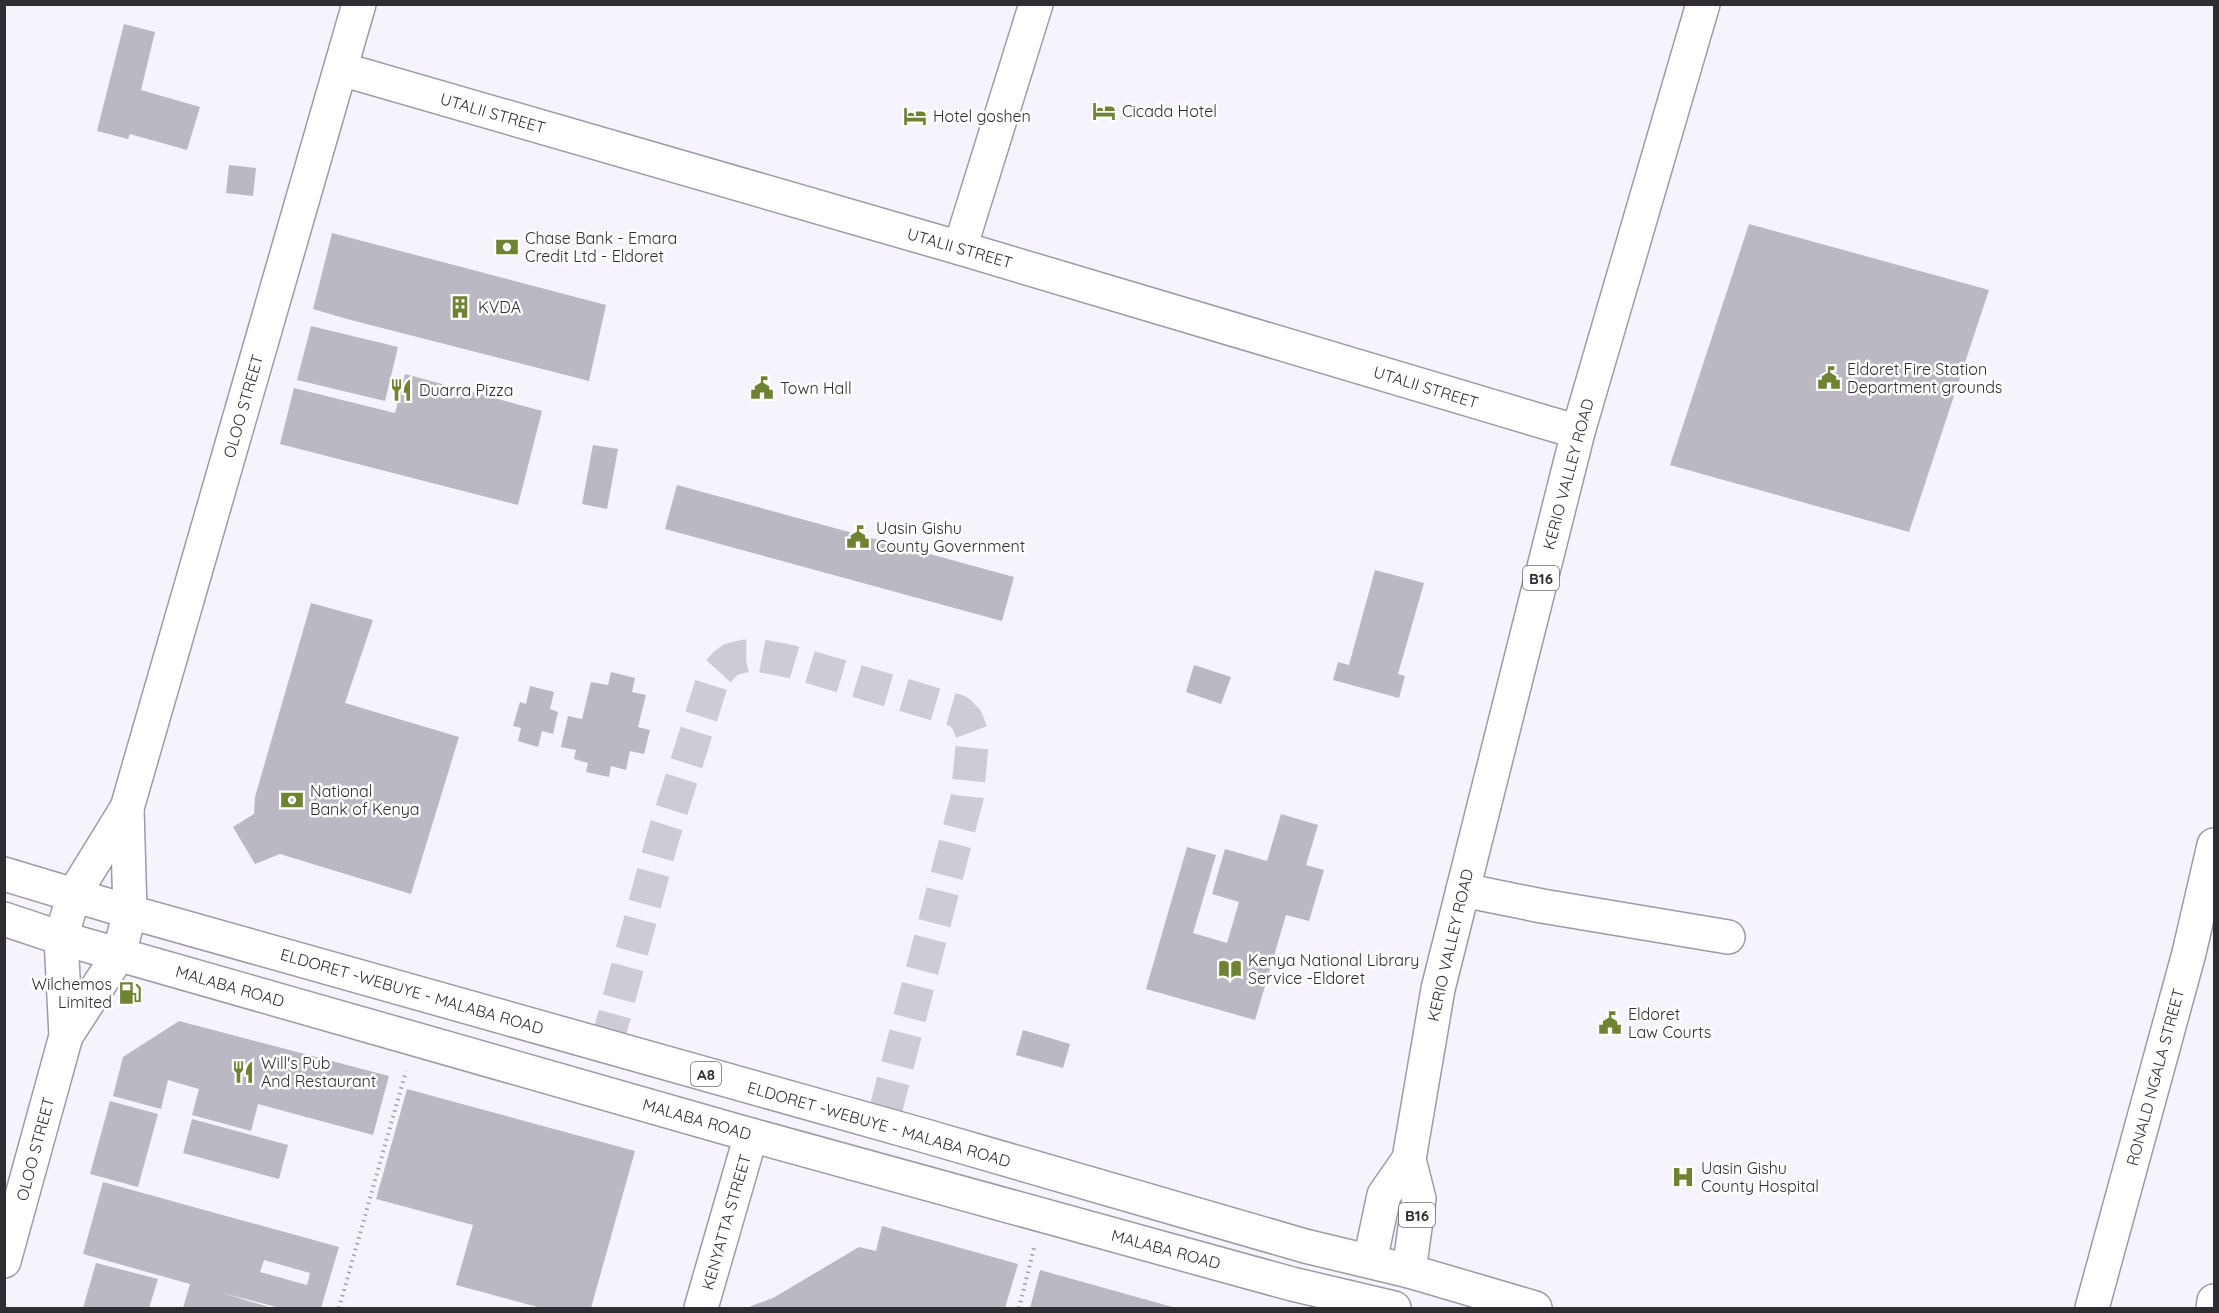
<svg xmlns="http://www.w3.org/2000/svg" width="2219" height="1313" viewBox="0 0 2219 1313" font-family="Quicksand,sans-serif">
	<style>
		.building { fill: #bbb7c3; fill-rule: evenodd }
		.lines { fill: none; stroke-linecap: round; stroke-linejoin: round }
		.minor-tunnel { stroke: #cfcbd4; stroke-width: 33; stroke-dasharray: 33 16; stroke-linecap: butt }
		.minor-casing { stroke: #9e9aa6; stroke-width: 36 }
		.major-casing { stroke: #9e9aa6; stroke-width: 36 }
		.highway-casing { stroke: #9e9aa6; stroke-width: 36 }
		.path { stroke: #a29fa7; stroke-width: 4; stroke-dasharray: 1.5 4.5; stroke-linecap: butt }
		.minor { stroke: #fff; stroke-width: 33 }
		.major { stroke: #fff; stroke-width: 33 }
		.highway { stroke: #fff; stroke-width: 33 }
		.labels { text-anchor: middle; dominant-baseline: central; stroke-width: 5; stroke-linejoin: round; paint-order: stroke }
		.shield { fill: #fff; stroke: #6d6c70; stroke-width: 1.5 }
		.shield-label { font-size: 15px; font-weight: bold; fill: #2f2d32 }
		.poi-label { font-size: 16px; fill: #2f2d32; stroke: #fff; text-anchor: start }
		.street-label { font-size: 16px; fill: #2f2d32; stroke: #fff }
	</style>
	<rect width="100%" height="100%" fill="#f7f3fd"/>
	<!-- building -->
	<g class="building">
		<path d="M124,24l31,8 -14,58 59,17 -13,43 -57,-16 -2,5 -31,-8z"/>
		<path d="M229,165l27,3 -3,28 -27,-3z"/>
		<path d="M1749,224l240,66 -80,242 -239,-67z"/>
		<path d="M332,233l274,72 -17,76 -242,-62 -34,-10z"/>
		<path d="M311,326l87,21 -13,54 -88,-21z"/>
		<path d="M405,374l137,37 -24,94 -238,-61 14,-56 101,25z"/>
		<path d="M593,445l25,4 -11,60 -25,-5z"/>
		<path d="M677,485l337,92 -12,44 -337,-92z"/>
		<path d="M1375,570l49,13 -26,91 7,2 -6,22 -66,-18 5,-18 11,3z"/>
		<path d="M311,603l62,17 -28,83 114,34 -48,157 -131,-40 -25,10 -22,-37 21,-13 1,-17z"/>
		<path d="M1194,665l37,12 -10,27 -35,-12z"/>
		<path d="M611,672l24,6 -3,14 14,3 -8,32 12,3 -6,24 -14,-3 -4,19 -15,-4 -2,11 -23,-5 2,-9 -14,-4 2,-9 -15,-3 7,-31 14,3 9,-37 17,3z"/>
		<path d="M530,686l24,6 -4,17 8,3 -5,22 -11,-3 -4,16 -20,-6 3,-13 -8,-2 7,-24 6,2z"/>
		<path d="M1281,814l37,11 -12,40 18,5 -15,51 -23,-6 -31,105 -109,-31 41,-142 29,8 -23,78 34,10 12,-41 -27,-8 13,-45 42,12z"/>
		<path d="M179,1021l210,55 -16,59 -115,-31 -7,27 -59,-16 7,-26 -31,-9 -7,29 -48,-13 10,-39z"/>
		<path d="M1023,1030l47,14 -7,24 -47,-13z"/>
		<path d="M407,1089l228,62 -44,157h-50l-85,-23 17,-60 -97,-26z"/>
		<path d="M110,1101l48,13 -20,73 -48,-13z"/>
		<path d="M192,1119l96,26 -9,34 -96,-26z"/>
		<path d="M103,1182l236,65 -18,61h-41l-58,-15 50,15h-89l7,-24 -107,-30zM264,1260l46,13 -3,12 -47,-13z"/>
		<path d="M882,1226l136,38 -13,44h-86l-6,-1 -7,1h-156l1,-2 22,-8 86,-51 17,4z"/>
		<path d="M96,1263l62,16 -9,29h-66z"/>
		<path d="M1040,1270l136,38h-146z"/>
	</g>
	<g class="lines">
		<!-- minor-tunnel -->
		<path class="minor-tunnel" d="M606,1046l57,-209 51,-161 11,-12 7,-5 13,-3h17l31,6 165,49 9,9 6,16 -6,62 -85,326"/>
		<!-- minor casing -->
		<g class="minor-casing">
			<g id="minor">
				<path d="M341,69l619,179 618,184"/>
				<path d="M960,248l76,-244"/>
				<path d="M1463,890l79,16 186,31"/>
				<path d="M66,1036l-5,-98 13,-44 53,-86 232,-804"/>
				<path d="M4,1261l62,-225 53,-82 11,-42 -3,-104"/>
				<path d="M701,1308l50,-173"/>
				<path d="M2092,1308l97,-355 25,-108"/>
				<path d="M2213,1308l1,-7"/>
			</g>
		</g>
		<!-- major casing -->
		<g class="major-casing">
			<g id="major">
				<path d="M1370,1261l14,-66 25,-36"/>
				<path d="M1409,1271l10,-72 -10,-40 29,-170 140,-557 125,-428"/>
			</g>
		</g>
		<!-- highway casing -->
		<g class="highway-casing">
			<g id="highway">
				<path d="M4,874l126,38 792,223 383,111 104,25 126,37"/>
				<path d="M4,919l57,19 690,197 541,149 102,24"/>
			</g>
		</g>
		<!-- path -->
		<g class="path">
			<path d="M339,1308l67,-237"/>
			<path d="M1019,1308l15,-60"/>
		</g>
		<!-- minor -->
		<use href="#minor" class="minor"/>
		<!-- major -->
		<use href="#major" class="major"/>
		<!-- highway -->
		<use href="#highway" class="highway"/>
	</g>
	<!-- icons -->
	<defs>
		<g id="hotel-bare" transform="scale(1.8)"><path d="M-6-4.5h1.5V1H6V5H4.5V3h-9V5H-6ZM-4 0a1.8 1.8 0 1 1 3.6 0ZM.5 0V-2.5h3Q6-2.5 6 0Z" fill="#708333" stroke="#fff" stroke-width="2.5" paint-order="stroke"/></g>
		<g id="bank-bare" transform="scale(1.8)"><path d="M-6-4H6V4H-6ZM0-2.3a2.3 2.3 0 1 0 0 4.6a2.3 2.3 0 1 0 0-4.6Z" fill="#708333" stroke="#fff" stroke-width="2.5" paint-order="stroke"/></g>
		<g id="building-bare" transform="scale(1.8)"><path d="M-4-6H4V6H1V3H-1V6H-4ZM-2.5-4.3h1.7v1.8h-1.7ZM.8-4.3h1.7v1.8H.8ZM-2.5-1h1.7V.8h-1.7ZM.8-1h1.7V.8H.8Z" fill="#708333" stroke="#fff" stroke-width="2.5" paint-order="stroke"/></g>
		<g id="civic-bare" transform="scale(1.8)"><path d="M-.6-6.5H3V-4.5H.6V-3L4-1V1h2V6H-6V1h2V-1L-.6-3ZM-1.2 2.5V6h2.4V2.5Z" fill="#708333" stroke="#fff" stroke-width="2.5" paint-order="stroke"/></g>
		<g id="restaurant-bare" transform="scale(1.8)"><path d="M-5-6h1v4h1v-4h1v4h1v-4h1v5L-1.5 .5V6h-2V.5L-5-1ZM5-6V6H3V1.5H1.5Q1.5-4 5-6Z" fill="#708333" stroke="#fff" stroke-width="2.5" paint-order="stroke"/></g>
		<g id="library-bare" transform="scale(1.8)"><path d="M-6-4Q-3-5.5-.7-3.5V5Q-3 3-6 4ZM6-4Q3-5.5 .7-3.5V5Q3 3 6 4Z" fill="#708333" stroke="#fff" stroke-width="2.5" paint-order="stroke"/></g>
		<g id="fuel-bare" transform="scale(1.8)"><path d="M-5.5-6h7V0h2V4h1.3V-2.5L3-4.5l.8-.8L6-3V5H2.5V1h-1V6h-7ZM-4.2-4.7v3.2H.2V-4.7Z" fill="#708333" stroke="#fff" stroke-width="2.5" paint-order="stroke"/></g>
		<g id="hospital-bare" transform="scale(1.8)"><path d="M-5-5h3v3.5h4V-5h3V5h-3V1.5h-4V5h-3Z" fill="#708333" stroke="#fff" stroke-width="2.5" paint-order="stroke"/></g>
	</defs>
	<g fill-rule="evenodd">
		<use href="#hotel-bare" x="1104" y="111"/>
		<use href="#hotel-bare" x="915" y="116"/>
		<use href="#bank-bare" x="507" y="247"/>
		<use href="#building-bare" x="460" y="307"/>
		<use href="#civic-bare" x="1829" y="378"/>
		<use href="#civic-bare" x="762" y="388"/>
		<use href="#restaurant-bare" x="401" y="390"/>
		<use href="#civic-bare" x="858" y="537"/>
		<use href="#bank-bare" x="292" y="800"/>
		<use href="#library-bare" x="1230" y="969"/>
		<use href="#fuel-bare" x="130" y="993"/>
		<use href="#civic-bare" x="1610" y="1023"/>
		<use href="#restaurant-bare" x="243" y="1072"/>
		<use href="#hospital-bare" x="1683" y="1177"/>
	</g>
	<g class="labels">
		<!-- shield labels -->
		<g class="shield">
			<rect x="1523" y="566" width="36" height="24" rx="4.5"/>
			<rect x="691" y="1062" width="30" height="24" rx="4.5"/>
			<rect x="1399" y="1203" width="36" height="24" rx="4.5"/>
		</g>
		<g class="shield-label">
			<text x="1541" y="578">B16</text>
			<text x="706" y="1074">A8</text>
			<text x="1417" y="1215">B16</text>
		</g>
		<!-- poi labels -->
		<g class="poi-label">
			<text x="1122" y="111">Cicada Hotel</text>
			<text x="933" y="116">Hotel goshen</text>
			<text x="525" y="238">Chase Bank - Emara<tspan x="525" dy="18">Credit Ltd - Eldoret</tspan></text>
			<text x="478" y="307">KVDA</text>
			<text x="1847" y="369">Eldoret Fire Station<tspan x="1847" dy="18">Department grounds</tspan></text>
			<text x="780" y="388">Town Hall</text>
			<text x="419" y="390">Duarra Pizza</text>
			<text x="876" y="528">Uasin Gishu<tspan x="876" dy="18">County Government</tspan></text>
			<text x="310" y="791">National<tspan x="310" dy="18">Bank of Kenya</tspan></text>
			<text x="1248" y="960">Kenya National Library<tspan x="1248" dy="18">Service -Eldoret</tspan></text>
			<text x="112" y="984" text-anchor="end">Wilchemos<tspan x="112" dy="18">Limited</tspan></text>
			<text x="1628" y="1014">Eldoret<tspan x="1628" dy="18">Law Courts</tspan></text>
			<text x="261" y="1063">Will's Pub<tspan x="261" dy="18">And Restaurant</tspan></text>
			<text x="1701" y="1168">Uasin Gishu<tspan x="1701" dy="18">County Hospital</tspan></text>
		</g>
		<!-- street labels -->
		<g class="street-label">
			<text transform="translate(493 113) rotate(16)">UTALII STREET</text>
			<text transform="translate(960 248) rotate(16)">UTALII STREET</text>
			<text transform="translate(1426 387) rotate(17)">UTALII STREET</text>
			<text transform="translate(243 406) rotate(-74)">OLOO STREET</text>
			<text transform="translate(1568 474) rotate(-75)">KERIO VALLEY ROAD</text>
			<text transform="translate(1450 945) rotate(-77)">KERIO VALLEY ROAD</text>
			<text transform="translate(230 986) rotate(16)">MALABA ROAD</text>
			<text transform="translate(412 991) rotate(16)">ELDORET -WEBUYE - MALABA ROAD</text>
			<text transform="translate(2155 1077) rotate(-75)">RONALD NGALA STREET</text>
			<text transform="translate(697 1119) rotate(16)">MALABA ROAD</text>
			<text transform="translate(879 1124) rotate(16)">ELDORET -WEBUYE - MALABA ROAD</text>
			<text transform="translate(35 1149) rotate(-75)">OLOO STREET</text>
			<text transform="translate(726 1222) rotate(-74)">KENYATTA STREET</text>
			<text transform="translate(1166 1249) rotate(15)">MALABA ROAD</text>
		</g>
	</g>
	<!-- border -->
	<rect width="2219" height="1313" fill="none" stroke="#2f2d32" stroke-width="12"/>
</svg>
